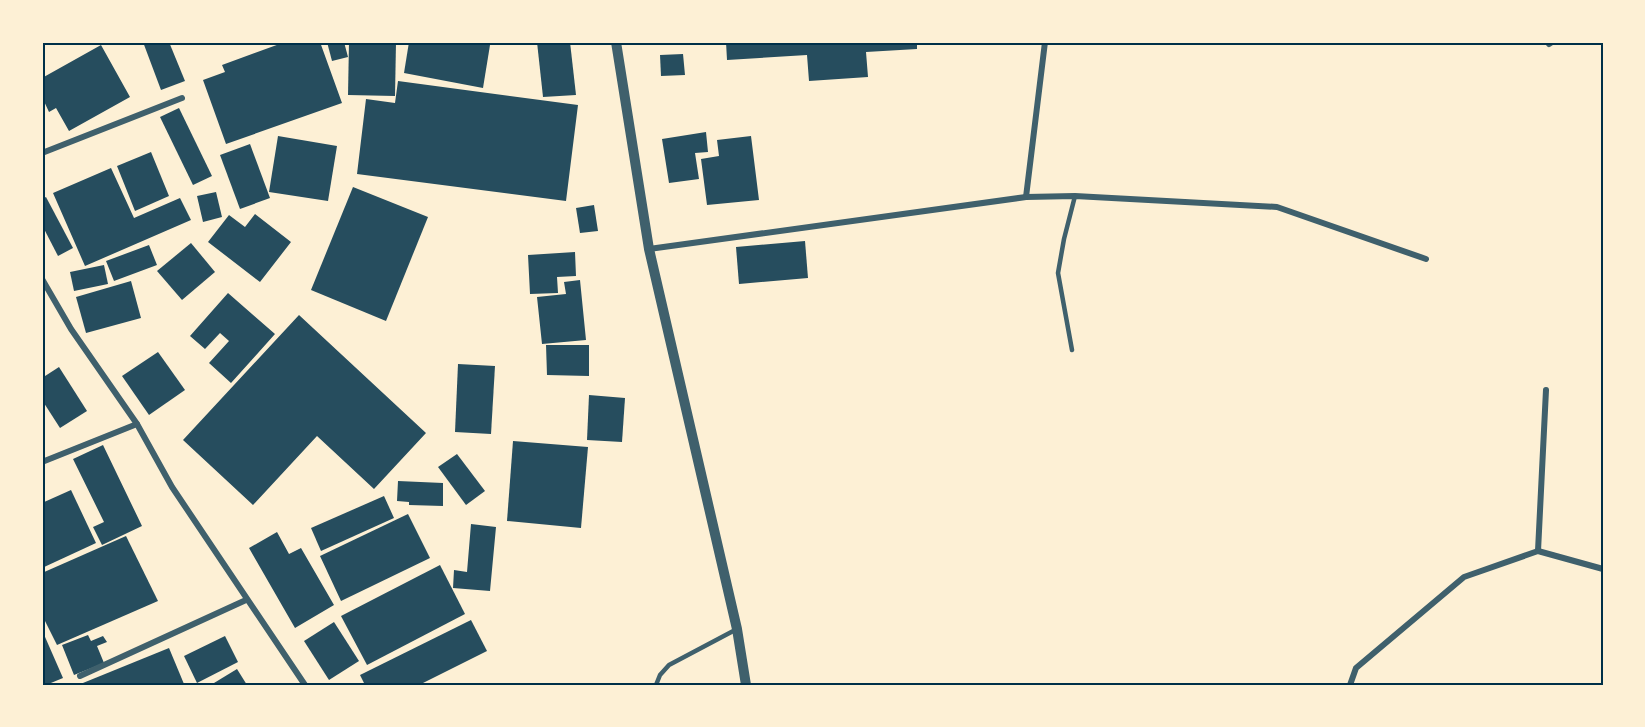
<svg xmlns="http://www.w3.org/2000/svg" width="1645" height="727" viewBox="0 0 1645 727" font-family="Helvetica,sans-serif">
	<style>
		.building { fill: #264d5e }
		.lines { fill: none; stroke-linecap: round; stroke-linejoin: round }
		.service { stroke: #3f606c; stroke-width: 4.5 }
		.minor { stroke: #3f606c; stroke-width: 6 }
		.tertiary { stroke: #3f606c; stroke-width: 10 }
		.neatline { fill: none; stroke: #003049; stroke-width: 2 }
	</style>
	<rect width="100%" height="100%" fill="#fdf0d5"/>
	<!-- building -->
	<g class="building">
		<path d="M143,42h26l16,39 -24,9z"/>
		<path d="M285,42h16v2l19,-2 22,61 -116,41 -23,-64 22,-8 -3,-7z"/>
		<path d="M327,42h17l4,15 -16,4z"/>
		<path d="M349,42h47l-1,54 -47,-1z"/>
		<path d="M409,42h67l14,3 -7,43 -79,-15z"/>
		<path d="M537,42h33l6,53 -33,2z"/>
		<path d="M726,42h191v7l-51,3 2,25 -59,4 -2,-26 -80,5z"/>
		<path d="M101,45l29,52 -61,34 -13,-23 -7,4 -7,-15v-6l3,-2 -3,-6v-5z"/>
		<path d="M683,54l2,21 -24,1 -1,-21z"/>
		<path d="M398,81l180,24 -12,96 -209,-27 9,-75 29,4z"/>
		<path d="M179,108l33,68 -19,9 -33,-68z"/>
		<path d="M706,132l2,20 -13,1 4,26 -30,4 -7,-44z"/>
		<path d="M278,136l59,10 -9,55 -59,-9z"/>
		<path d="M751,136l8,64 -52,5 -6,-46 18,-3 -2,-16z"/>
		<path d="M250,144l20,54 -30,11 -20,-54z"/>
		<path d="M151,152l18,44 -34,15 -18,-45z"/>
		<path d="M111,168l23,50 46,-20 11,22 -106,46 -32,-73z"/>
		<path d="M353,187l75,30 -42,104 -75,-31z"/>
		<path d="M216,192l6,25 -19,5 -6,-26z"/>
		<path d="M46,197l27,51 -15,8 -16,-31v-26z"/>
		<path d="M594,205l4,26 -18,2 -4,-25z"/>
		<path d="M255,214l36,28 -31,40 -52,-40 21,-27 16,12z"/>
		<path d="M805,241l3,37 -69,6 -3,-37z"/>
		<path d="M191,243l24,29 -33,28 -25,-29z"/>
		<path d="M149,245l8,20 -43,16 -8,-20z"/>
		<path d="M575,252l1,24 -19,1 1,16 -28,1 -2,-39z"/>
		<path d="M104,265l4,19 -34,7 -4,-19z"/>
		<path d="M580,280l6,60 -44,4 -5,-47 29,-3 -2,-12z"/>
		<path d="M131,281l10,37 -55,15 -10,-36z"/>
		<path d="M228,293l47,41 -44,49 -22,-20 20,-22 -9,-8 -15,16 -15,-13z"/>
		<path d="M299,315l127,118 -52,56 -57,-53 -64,69 -70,-65z"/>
		<path d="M546,345h43v31l-42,-1z"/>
		<path d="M158,352l27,38 -36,25 -27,-39z"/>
		<path d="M458,364l37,2 -4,68 -36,-2z"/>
		<path d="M59,367l28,44 -27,17 -18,-28v-22z"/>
		<path d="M589,395l36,3 -3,44 -35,-2z"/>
		<path d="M513,441l75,6 -7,81 -74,-7z"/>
		<path d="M103,445l39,81 -40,19 -9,-18 11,-5 -31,-63z"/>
		<path d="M457,454l28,37 -19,14 -28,-38z"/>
		<path d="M398,481l45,2v23l-34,-1v-3l-12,-1z"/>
		<path d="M71,490l25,53 -54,25v-65z"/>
		<path d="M384,496l10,22 -73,33 -10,-23z"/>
		<path d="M408,514l22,44 -89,43 -21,-45z"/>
		<path d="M471,524l25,3 -6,64 -37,-3 1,-18 13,2z"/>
		<path d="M277,532l12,22 12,-6 33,57 -39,23 -46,-80z"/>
		<path d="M126,536l32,65 -101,44 -15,-30v-42z"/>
		<path d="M440,565l25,49 -98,51 -26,-49z"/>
		<path d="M471,620l16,31 -68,34h-54l-5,-10z"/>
		<path d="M334,622l25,39 -30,19 -25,-39z"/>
		<path d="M42,630l21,48 -17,7h-4z"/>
		<path d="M88,635l3,6 12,-5 4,6 -10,4 7,17 -30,12 -12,-30z"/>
		<path d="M225,636l13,26 -41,21 -13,-27z"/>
		<path d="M169,648l15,36 -106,1z"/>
		<path d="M237,669l10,16h-32l-1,-2z"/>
	</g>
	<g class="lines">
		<!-- service -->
		<g class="service">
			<path d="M1072,350l-14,-77 6,-34 11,-43"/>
			<path d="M656,685l4,-10 9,-10 68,-36"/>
		</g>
		<!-- minor -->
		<g class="minor">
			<path d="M1549,44l3,-2"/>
			<path d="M42,153l140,-55"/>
			<path d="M1026,197l19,-155"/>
			<path d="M649,249l377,-52 49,-1 202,11 149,52"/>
			<path d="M42,279l29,50 66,95 35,63 133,198"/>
			<path d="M42,462l95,-38"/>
			<path d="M1538,551l8,-161"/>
			<path d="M80,676l166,-76"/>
			<path d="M1350,685l6,-17 108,-91 74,-26 65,18"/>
		</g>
		<!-- tertiary -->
		<path class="tertiary" d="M616,42l33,207 88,380 9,56"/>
	</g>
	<!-- border -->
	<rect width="1645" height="727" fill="none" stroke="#fdf0d5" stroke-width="87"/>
	<rect x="44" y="44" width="1558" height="640" class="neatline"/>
</svg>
